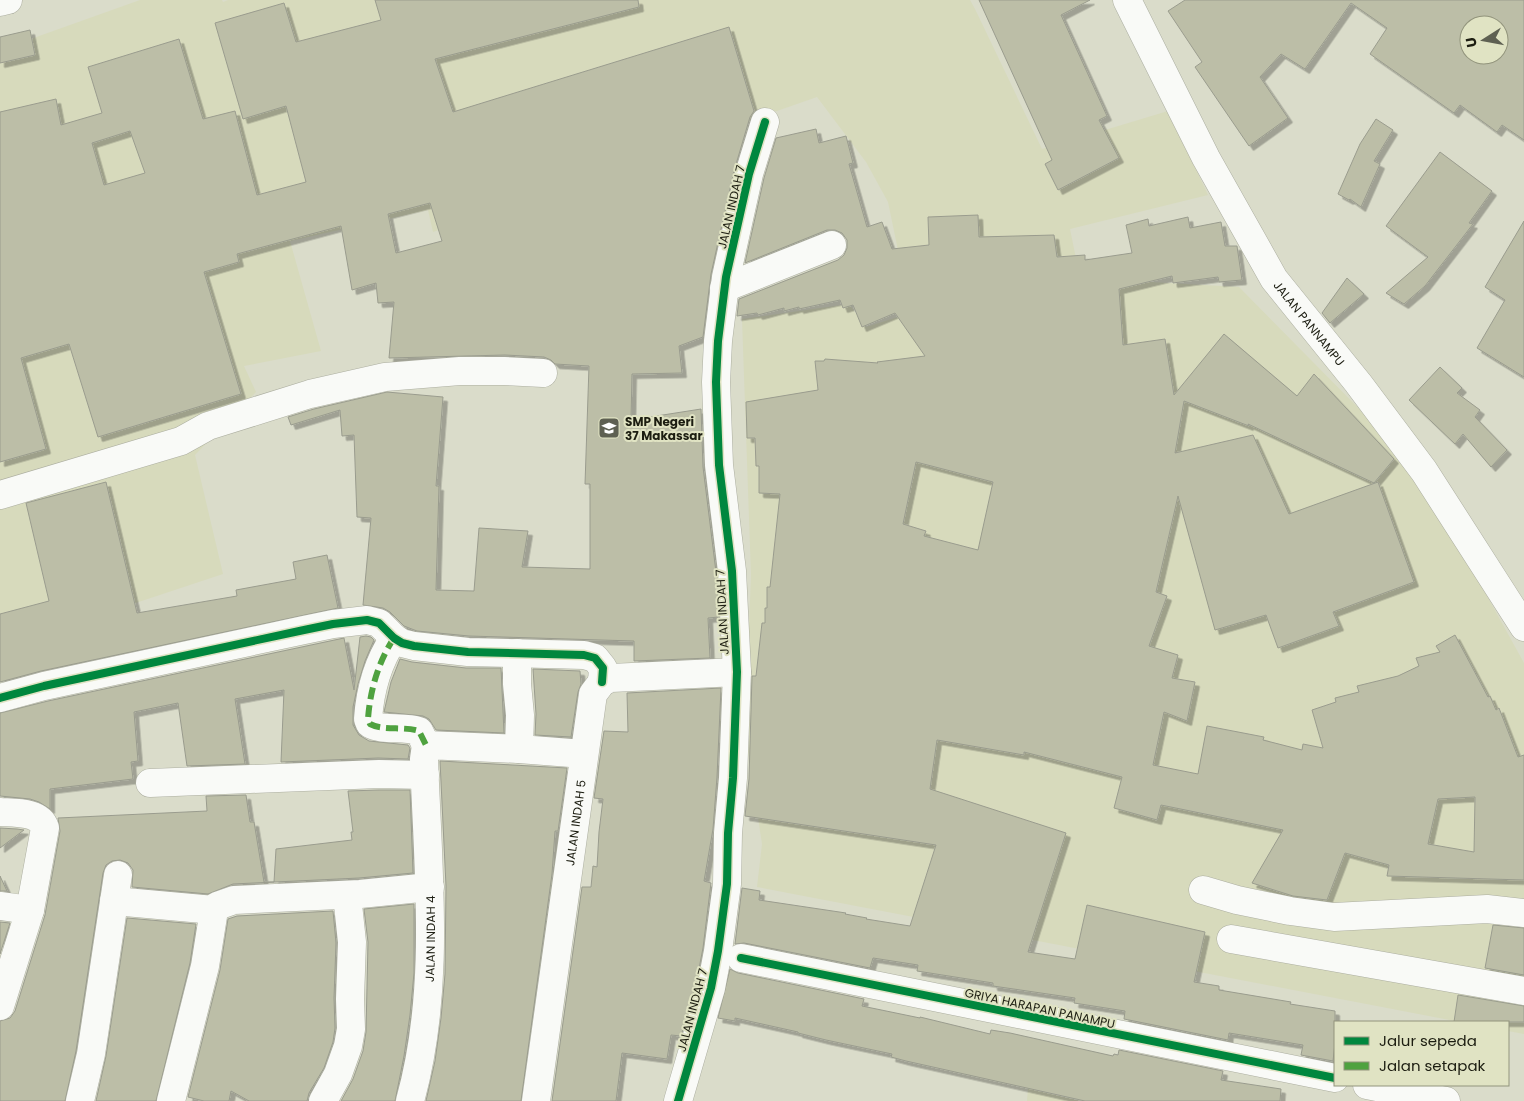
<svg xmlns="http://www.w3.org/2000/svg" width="1524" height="1101" viewBox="0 0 1524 1101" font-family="Poppins,sans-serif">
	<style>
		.built { fill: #d7dabc }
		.building { fill: #bcbea7; stroke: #9a9c8e; fill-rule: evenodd; filter: url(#shadow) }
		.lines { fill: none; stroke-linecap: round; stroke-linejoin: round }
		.minor-casing { stroke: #acaea0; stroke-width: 29 }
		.major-casing { stroke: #acaea0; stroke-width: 29 }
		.minor { stroke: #f9faf7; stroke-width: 28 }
		.major { stroke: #f9faf7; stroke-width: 28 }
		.quiet { stroke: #4fa23f; stroke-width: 6; stroke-dasharray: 12 6; stroke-linecap: butt }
		.cycleway-casing { stroke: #e0e3c3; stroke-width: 11 }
		.cycleway { stroke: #00873e; stroke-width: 8 }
		.labels { text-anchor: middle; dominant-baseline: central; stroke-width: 4; stroke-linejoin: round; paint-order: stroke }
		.street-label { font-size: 12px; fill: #1c1d11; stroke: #e0e3c3 }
		.poi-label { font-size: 12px; font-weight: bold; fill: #1c1d11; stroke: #e0e3c3; text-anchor: start }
	</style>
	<defs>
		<filter id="shadow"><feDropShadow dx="4.5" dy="4.5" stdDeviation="0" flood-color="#0004"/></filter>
	</defs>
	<rect width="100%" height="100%" fill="#dadcca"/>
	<!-- built -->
	<g class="built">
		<path d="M140,0h82l1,2 5,-2h742l5,9 67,140 126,-38 40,84 -138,34 10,49 159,9 143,145 89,135 53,96v371l-16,-3v-9h-48l-703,-135 5,-43 -17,-112 6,-157 -9,-256 107,-15 17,23 45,-14 -23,-111 -22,-40 -49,-65 -384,135 -5,-22 -138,31 31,110 -77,15 12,26 -61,63 28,119 -223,74v-598z"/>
		<path d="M1028,1088l52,13h-53z"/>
	</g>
	<!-- building -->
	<g class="building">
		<path d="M375,0h263l1,7 -204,52 18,53 276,-85 25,84 -4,6 -16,54 -23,103 -8,63 -24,9 3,27 -50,1 -1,46 70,-11 2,58 13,105 3,45 -11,1 2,40 -76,3v-20l-165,-5 -52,-5 -13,-5 -14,-14 -7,-4 -20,-3 8,-87 -14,-1 -3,-82 -12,1 -2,-26 -49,15 -3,-8 26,-8 73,-17 56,5 -7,89h3l-3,104 38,1 5,-63 49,3 -6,36 68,2v-85h-5l4,-118 -34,-2 -4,-4 -7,-3 -39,-2 -116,3 5,-56 -16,1 -2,-20 -24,7 -11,-64 -104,28 2,8 -35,10 37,122 -143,43 -29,-93 -48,14 25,91 -46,13v-350l56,-13 5,26 41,-12 -14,-46 91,-28 24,80 32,-8 22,84 49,-13 -20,-76 -43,13 -28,-96 69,-20 12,39 85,-22zM130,131l15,42 -41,12 -12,-42zM430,203l12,38 -46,12 -8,-39z"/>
		<path d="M979,0h111l-29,15 46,101 -8,4 20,38 -61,32 -13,-26 7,-4z"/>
		<path d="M1185,0h339v140l-22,-15 -5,7 -37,-27 -6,8 -84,-59 17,-26 -36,-25 -46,66 -24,-15 -21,23 28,41 -39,28 -54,-79 7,-5 -34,-51zM1469,25h30v30h-30z"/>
		<path d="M30,30l5,25 -35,8v-26z"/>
		<path d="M1376,119l17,11 -19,31 6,3 -19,43 -11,-8 -1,1 -11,-6 22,-50z"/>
		<path d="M816,129l3,14 27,-7 7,27 -4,1 18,63 15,-5 10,27 37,-4 -1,-28 50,-2 1,22 75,-2 3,22 28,-2v5l47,-7 -6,-28 22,-6 1,7 39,-9 2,11 31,-6 4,24h12l5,34 -23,2 -1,-5 -45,6 -1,-7 -53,13 4,56 42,-6 9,56 50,-61 73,62 17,-22 80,85 -20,24 -126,-59 1,2 -65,-25 -9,52 78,-18 36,79 89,-32 36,100 -81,30 6,14 -61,22 -12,-33 -51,15 -37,-134 -22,96 11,4 -18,50 29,9 -6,23 23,4 -8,39 -23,-9 -11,53 45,9 9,-48 57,11 -1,3 39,10 1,-6 20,4 -11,-38 24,-8 -1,-4 24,-6 -2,-6 41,-10 21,-10 -3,-8 24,-6 -4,-6 19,-11 33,62 2,-1 6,14 3,-2 19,49 6,-2v125l-137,-4 2,-11 -44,-12 -18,47 -34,-4 -41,-13 31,-53 -122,-25 -4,15 -43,-12 8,-31 -98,-25v3l-87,-15 -7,49 136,44 -38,119 47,7 12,-54 118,27 -11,50 25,4v4l72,12 -1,2 45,7v32l-2,18 -32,-6 2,-10 -74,-12 -1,7 -104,-21 1,-8 -51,-8 1,-5 -82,-12v-3l-76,-12 1,-6 -45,-7 -3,10 -126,-25 -9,1 7,-56 18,3 -1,9 87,13 -1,1 22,4 -1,1 44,7 26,-81 -191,-29 4,-37 3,-103h4l6,-53h3v-15h2v-21h3l10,-93 -21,-1v-27h-3l-1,-28h-8l-1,-36 72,-12 -3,-29h9l1,-2 53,4 -1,-1 48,-6 -30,-43 -33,14 -9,-22 -10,3 -3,-8 -41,9v-2l-15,4v-3l-26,7 -1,-2 -20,3 2,-17 99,-39 6,-5 3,-7v-8l-5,-7 -7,-3h-8l-82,33 19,-85 12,-40zM916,462l77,20 -15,68 -54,-14 2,-5 -23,-7zM1475,797l-1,55 -46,-8 10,-45z"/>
		<path d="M1440,152l52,39 -23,32 4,1 -48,62 -21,18 -18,-11 42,-36 -42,-31z"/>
		<path d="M1524,221v156l-47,-29 28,-48 -20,-13z"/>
		<path d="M1347,278l17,16 -34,29 -8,-10z"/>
		<path d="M1440,367l22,21 -5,5 23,17 -5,7 32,33 -16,17 -28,-33 -8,10 -46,-44z"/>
		<path d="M106,482l31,131 100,-17 -1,-6 60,-11 -3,-17 34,-7 11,53 -297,63 -41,11v-68l49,-13 -23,-98z"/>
		<path d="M366,636l5,1 3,3 -9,21 -7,23 -5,23v18l6,10 10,6 39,4 2,3 -2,11 -30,-1 -97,4 3,-72 -49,9 10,65 -58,2 -9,-63 -44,9 4,49 -7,1 2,17 -83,10v20l-11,-7 -9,-3 -30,-3v-83l48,-12 296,-63 10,52 6,-53z"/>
		<path d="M400,659l12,3 54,6h35l3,65 -68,-3 -7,-11 -6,-3 -39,-4 7,-30z"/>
		<path d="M533,669l47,2 1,13 -3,8 -7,45 -36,-2 1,-21z"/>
		<path d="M721,688l-4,89 -4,52 -9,52 7,2 -8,65 -7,36 -15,52 -10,-1 -4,24 -45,-6 -6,48h-64l30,-214h9l2,-21 4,1 2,-35 4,-33 -9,-1 10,-67 24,1 -1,-39z"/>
		<path d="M440,761l127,7 -9,63h-3l-3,43 -31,227h-95l9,-40 6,-43 4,-44 1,-88z"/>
		<path d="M379,790h31l3,83 -54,5 -126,6 -25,10 -76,-7 1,-17 -5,-7 -8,-3 -8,1 -6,4 -3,8 -27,178 -11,50h-65v-80l10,-3 5,-7 30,-96 15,-84 -2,-13 149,-7 -1,-15 40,-1 4,27h4l10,60h10l2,-33 76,-9 -1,-8h2l-5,-41z"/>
		<path d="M0,828l17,1 7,1 -24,18z"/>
		<path d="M0,876l7,15h-7z"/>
		<path d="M414,904v69l-4,42 -6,41 -9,45h-54l12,-22 10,-28 3,-19 2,-90 -4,-33z"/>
		<path d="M333,911l3,32 -2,55 1,30 -2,14 -9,26 -15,25 -2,8h-58l-18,-10 -2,10h-25l-16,-4 32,-127 8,-51 9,-3z"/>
		<path d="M127,918l69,6 -6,39 -34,138h-60l10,-45z"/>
		<path d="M0,922l10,1 -10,31z"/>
		<path d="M1493,925l31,3v47l-39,-7z"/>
		<path d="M730,969l8,4 126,26 -2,7 58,12v-1l70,17 1,-4 19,3 103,23 1,-2 4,1 1,-5 104,21 -2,9 60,9 -1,12h-195l-179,-40 -15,-4 1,-3 -66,-14 -28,-7v-1l-63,-14v3l-17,-3z"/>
		<path d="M1458,995l66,11v16h-70z"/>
	</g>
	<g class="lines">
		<!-- minor casing -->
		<g class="minor-casing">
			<g id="minor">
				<path d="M724,288l108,-43"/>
				<path d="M0,495l181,-54 27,-15 102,-32 75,-17 75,-6h44l39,2"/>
				<path d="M394,638c-16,24 -24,53 -26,81l2,5c13,7 33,2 49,7l7,14"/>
				<path d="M517,653v31l3,31 -1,34"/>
				<path d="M0,698l44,-12 260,-56 29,-6 34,-4 12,3 15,15 8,5 12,3 54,6 116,3 11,3 8,10 -1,14"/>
				<path d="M150,783l229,-9 46,1"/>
				<path d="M0,812c14,1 40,-1 45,16l-15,82 -30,96"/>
				<path d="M1203,890l34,10 53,11 44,6 153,-8 37,4"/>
				<path d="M114,901l100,9"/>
				<path d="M0,906l30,4"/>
				<path d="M1231,939l293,52"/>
				<path d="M741,958l594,120"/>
				<path d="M1367,1085l79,16"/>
				<path d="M80,1101l11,-47 27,-179"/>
				<path d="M171,1101l34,-135 9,-56 3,-4 17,-6 126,-6 70,-7"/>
				<path d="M323,1101l15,-27 10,-28 3,-17 -1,-30 2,-57 -5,-47"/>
				<path id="s1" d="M410,1101c31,-111 18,-229 14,-342l2,-14 93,4 65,5"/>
				<path id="s2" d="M536,1101l57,-407 9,-12 9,-4 126,-6"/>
				<path d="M678,1101l33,-113 7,-37 9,-67 1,-51 5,-55 4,-106 -5,-101 -13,-106 -3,-83 2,-41 8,-64 23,-103 16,-52"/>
			</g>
		</g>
		<!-- major casing -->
		<g class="major-casing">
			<g id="major">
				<path id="s3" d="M1127,0l79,158 68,121 84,104 66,88 100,156"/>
				<path d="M0,2l8,-2"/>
			</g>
		</g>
		<!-- minor -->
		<use href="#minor" class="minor"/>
		<!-- major -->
		<use href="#major" class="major"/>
		<!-- quiet -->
		<path class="quiet" d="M394,638c-16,24 -24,53 -26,81l2,5c13,7 33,2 49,7l7,14"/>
		<!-- cycleway casing -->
		<g class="cycleway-casing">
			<g id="cycleway">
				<path d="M0,698l44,-12 260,-56 29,-6 34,-4 12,3 15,15 8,5 12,3 54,6 116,3 11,3 8,10 -1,14"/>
				<path d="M741,958l594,120"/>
				<path d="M678,1101l33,-113 7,-37 9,-67 1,-51 5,-55 4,-106 -5,-101 -13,-106 -3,-83 2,-41 8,-64 23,-103 16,-52"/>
			</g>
		</g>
		<!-- cycleway -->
		<use href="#cycleway" class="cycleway"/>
	</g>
	<!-- icons -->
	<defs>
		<g id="school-square" transform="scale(1.125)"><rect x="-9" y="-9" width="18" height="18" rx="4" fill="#5e6052" stroke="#e0e3c3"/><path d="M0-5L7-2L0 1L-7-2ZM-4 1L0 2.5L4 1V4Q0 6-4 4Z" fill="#fff"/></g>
	</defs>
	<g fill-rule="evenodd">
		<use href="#school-square" x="609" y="428"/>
	</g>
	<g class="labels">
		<!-- street labels -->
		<g class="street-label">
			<text transform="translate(731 207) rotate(-77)">JALAN INDAH 7</text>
			<text stroke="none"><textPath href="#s3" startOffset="372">JALAN PANNAMPU</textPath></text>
			<text transform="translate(722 612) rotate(-93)">JALAN INDAH 7</text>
			<text stroke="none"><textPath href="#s2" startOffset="281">JALAN INDAH 5</textPath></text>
			<text stroke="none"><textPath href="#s1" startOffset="164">JALAN INDAH 4</textPath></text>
			<text transform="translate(1040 1008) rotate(12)">GRIYA HARAPAN PANAMPU</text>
			<text transform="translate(692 1010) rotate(-75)">JALAN INDAH 7</text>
		</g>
		<!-- poi labels -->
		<g class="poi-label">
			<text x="625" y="421">SMP Negeri<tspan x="625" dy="14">37 Makassar</tspan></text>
		</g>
	</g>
	<!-- legend -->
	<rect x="1334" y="1021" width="175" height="65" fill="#e0e3c3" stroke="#92947c"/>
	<rect x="1344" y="1037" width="25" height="8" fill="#00873e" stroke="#92947c"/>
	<text x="1379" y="1046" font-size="15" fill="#1c1d11">Jalur sepeda</text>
	<rect x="1344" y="1062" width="25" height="8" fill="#4fa23f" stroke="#92947c"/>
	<text x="1379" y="1071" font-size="15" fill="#1c1d11">Jalan setapak</text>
	<!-- north arrow -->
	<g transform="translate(1484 40) rotate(259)"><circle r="24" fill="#e0e3c3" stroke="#92947c"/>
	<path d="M0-4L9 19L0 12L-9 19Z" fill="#5e6052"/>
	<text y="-8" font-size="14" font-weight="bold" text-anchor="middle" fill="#1c1d11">U</text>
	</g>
</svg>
